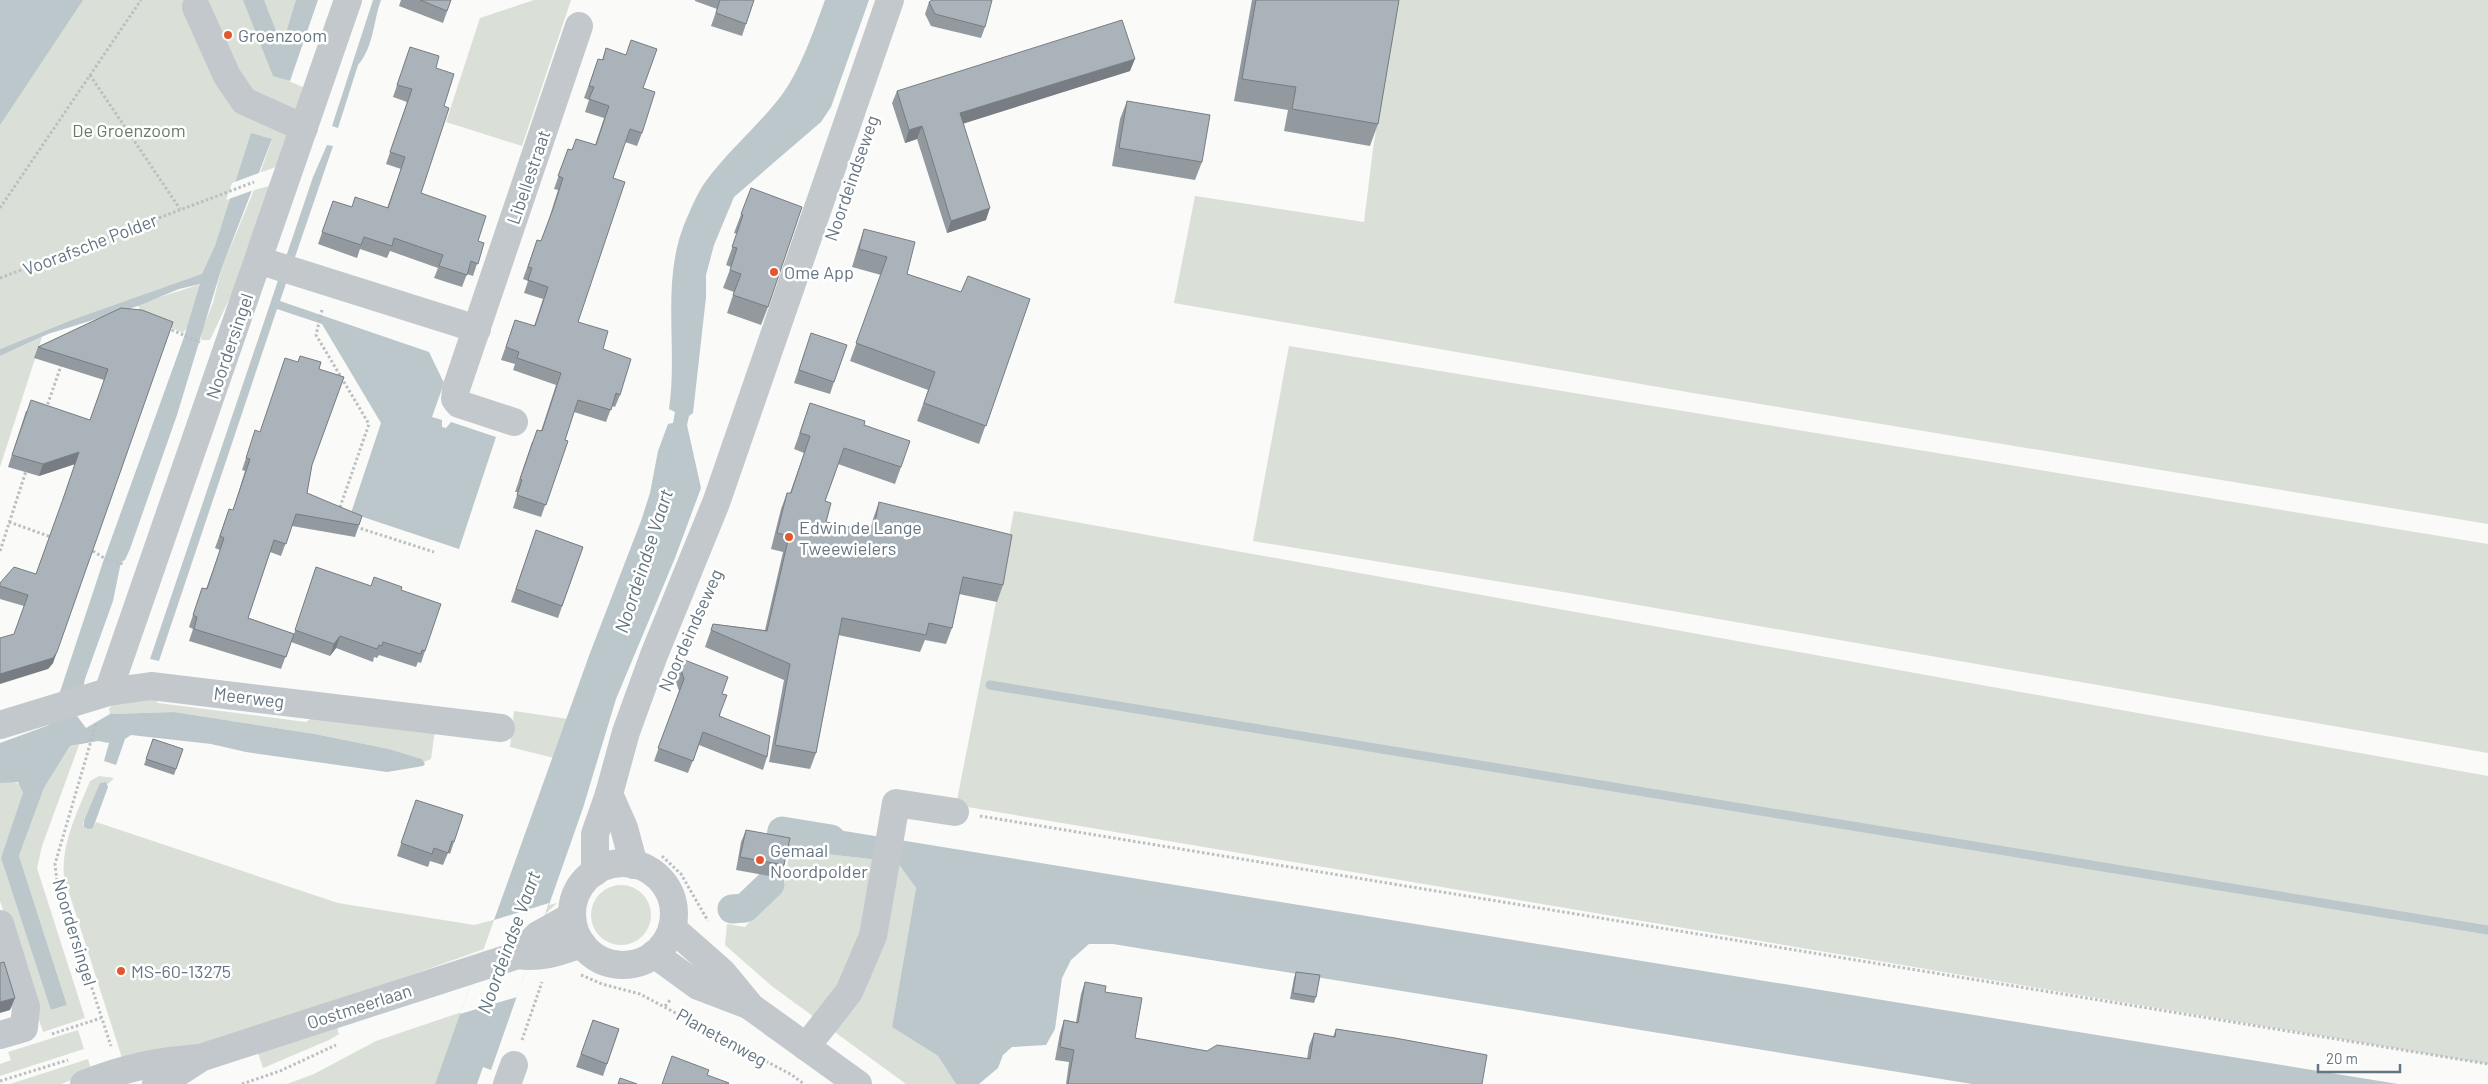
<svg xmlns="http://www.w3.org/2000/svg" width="2488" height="1084" viewBox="0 0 2488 1084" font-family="Barlow,sans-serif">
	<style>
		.green { fill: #dadfd7 }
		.water { fill: #bbc7cb }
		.pier { fill: #fafaf8 }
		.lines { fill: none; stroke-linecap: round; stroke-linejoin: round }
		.stream { stroke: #bbc7cb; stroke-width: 9 }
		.canal { stroke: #bbc7cb; stroke-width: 29 }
		.path { stroke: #bbbfc2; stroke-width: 3; stroke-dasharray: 2.5 2.5; stroke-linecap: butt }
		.minor { stroke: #c3c8cc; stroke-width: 28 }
		.wall { fill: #929a9f }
		.shaded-wall { fill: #777d82 }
		.building { fill: #aab3b9; stroke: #777d82 }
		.poi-dot { fill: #e4572e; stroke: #fff; stroke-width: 2 }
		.labels { text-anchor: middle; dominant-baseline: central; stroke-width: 5; stroke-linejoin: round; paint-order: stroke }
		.poi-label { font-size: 18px; fill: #657683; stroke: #fff; text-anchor: start }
		.park-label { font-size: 18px; fill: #687a64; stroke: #fff }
		.street-label { font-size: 18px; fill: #657683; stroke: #fff }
		.water-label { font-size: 19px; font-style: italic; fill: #60757c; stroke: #fff }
	</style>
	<rect width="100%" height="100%" fill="#fafaf8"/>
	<!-- green -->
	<g class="green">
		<path d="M0,0h313l-29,79 21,9 -27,78 -18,7 12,-33 -9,-4 -49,136 -145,49 -69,28z"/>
		<path d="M534,0h37l-49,146 -76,-24 34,-104z"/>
		<path d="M1396,0h1092v524l-795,-131 -519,-90 21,-107 169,26 9,-73z"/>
		<path d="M269,186l2,4 -27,66 -10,33 -24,51h-9l1,-10 11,-27 8,-33 33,-80z"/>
		<path d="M201,284l-13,42 -5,7 -42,-19 -3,-10z"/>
		<path d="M42,337l-42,130v-111z"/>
		<path d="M1289,346l1199,198v209l-913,-159 -322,-53z"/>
		<path d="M1014,511l1474,265v288l-1532,-259z"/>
		<path d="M151,694l7,9 148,19 10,-7 119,15 -4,29 -7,3 -2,-3 -33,-10 -74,-15 -141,-22 -64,2 -1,-5 5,-7z"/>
		<path d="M514,711l54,8 -14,39 -44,-11z"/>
		<path d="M79,745l-37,101 -5,22 48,150 -42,14 -43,-131v-118c13,-3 24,-2 23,14l-22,61 51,152 15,-5 -48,-149 25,-68 26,-42z"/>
		<path d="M99,776l15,2 -6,6 -6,-2 -19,42 3,4h7l3,-6 242,81 136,22 83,-22 -18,17 -55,29 -70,25 -223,74 -68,13 -59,-184c-3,-34 14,-66 26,-96z"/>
		<path d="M790,850l107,12 19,26 -24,139 46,29 18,28h-50l-133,-97 -48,-42 2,-21 18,3 39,-42z"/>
		<circle cx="621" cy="915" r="30"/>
		<path d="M462,1012l-27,72h-148l27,-10 62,-33z"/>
		<path d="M337,1027l2,7 -10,6 -66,28 -5,-15z"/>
		<path d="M78,1030l6,19 -84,27v-12l11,-4 -3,-8z"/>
		<path d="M88,1059l4,13 -31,12h-51z"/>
	</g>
	<!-- water -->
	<g class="water">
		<path d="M0,0h83l-83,125z"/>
		<path d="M243,0h21l12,31 6,3 4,-1 10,-33h22l-28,81 -17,-5z"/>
		<path d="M373,0h8c-8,22 -7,46 -23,65l-20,63 -6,-2z"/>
		<path d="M825,0h44l-38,107 -10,15 -87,75 -20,48 -8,30v22l-13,116 -4,3 -2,9 14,63 -26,70 -59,141 -33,109 -92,262 -8,-3 -6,17h-42l155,-431 51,-132 9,-28 8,-42 10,-27 5,-1 2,-11 -6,-3c9,-61 -8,-126 15,-184 6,-14 13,-32 22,-44 22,-30 52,-55 75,-85 19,-25 33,-66 44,-96z"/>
		<path d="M251,133l21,6 -51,131 -44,145 -47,134 -5,11 -4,2 -8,39 -28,78 -8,37 9,12 24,-14 64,-2 141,22 74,15 33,10 3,5 -2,2 -36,6 -141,-20 -35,-8 -80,-9 -6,4 -9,26 -12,-4 5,-18 -11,-2 -28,5 -26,42 -25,68 48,149 -16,5 -50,-152 22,-65 -5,-11 -18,1v-40l49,-18 54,-163 80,-222 17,-56 -21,5 -41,17 -90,28 -48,22v-7l69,-28 133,-47 13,-28z"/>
		<path d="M327,145l6,1 -53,155 149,51 15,31 -12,34 10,3v7l4,1 5,-6 45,15 -37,112 -108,-36 30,-90 -59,-99 -45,-15 -118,352 -9,-2 163,-482z"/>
		<path d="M106,782l2,5 -15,41 -5,1 -4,-2v-6l16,-38z"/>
		<path d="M795,823l1603,261h-426l-859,-140h-24l-18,16 -9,18 -7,51 -9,16 -34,2 -9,8 -5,13 -19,16h-23l-18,-28 -46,-29 24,-139 -19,-26 -107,-12z"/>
	</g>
	<!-- pier -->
	<g class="pier">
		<path d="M264,171l-7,18 -31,11 6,-17z"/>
		<path d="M549,903l-32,94 -57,17 34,-94z"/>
	</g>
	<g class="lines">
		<!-- stream -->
		<path class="stream" d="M990,685l1498,245"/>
		<!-- canal -->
		<g class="canal">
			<path d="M780,842l2,-11 49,8"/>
			<path d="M732,909l13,-1 25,-24"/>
		</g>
		<!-- path -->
		<g class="path">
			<path d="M90,75l90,134"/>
			<path d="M0,208l141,-208"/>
			<path d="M0,278l254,-96"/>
			<path d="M322,310l-6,25 53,89 -30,86"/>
			<path d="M167,328l33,14"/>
			<path d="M46,409l16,-46"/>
			<path d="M9,522l45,16"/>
			<path d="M356,527l78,25"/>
			<path d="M0,551l27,-83"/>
			<path d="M93,551l11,7 19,6"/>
			<path d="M96,724l-41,140 2,18 54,164"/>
			<path d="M980,816l1508,248"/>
			<path d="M662,856l19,18 27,47"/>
			<path d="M581,975l21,9 38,10 152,81 12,9"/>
			<path d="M665,1006l6,-7"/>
			<path d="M52,1034l49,-16"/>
			<path d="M522,1040l20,-58"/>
			<path d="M0,1081l68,-21"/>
			<path d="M242,1084l38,-13 56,-26"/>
		</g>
		<!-- minor -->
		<g class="minor">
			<path d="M196,7l31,69 17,25 60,27"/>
			<path d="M258,260l219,69"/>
			<path d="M514,422l-55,-18 -4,-5 1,-10 123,-363"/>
			<path d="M108,692l240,-692"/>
			<path d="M0,725l108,-33 43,-6 350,42"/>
			<path d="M609,794l15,34 10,37"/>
			<circle cx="623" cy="914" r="51"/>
			<path d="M595,872v-38l14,-40 17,-62 28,-77 62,-152 174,-503"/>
			<path d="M0,924l26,83 -2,21 -24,7"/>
			<path d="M672,928l50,44 29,35 107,77"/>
			<path d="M654,954l44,32 50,19"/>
			<path d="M518,955c23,4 43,-4 64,-11"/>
			<path d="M806,1047l43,-55 24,-56 23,-133 59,9"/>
			<path d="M84,1084c40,-16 73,-23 116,-26l318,-103 20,-20 34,-19"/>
			<path d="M156,1084l11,-4 32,-21"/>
			<path d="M507,1084l7,-19"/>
		</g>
	</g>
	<!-- wall -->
	<g class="wall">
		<path d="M401,0h50l-8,23 -44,-17z"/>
		<path d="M695,0h59l-12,36 -31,-10 6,-17 -22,-8z"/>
		<path d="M1252,0h147l-21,124 -8,22 -86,-15 4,-21 -54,-9z"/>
		<path d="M929,2l56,25 -4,11 -50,-12 -6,-12z"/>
		<path d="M410,47l26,21 8,38 -23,87 57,48 6,2 -11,33 -6,-2 -5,13 -28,-9 4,-10 -48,-17 -3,7 -27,-9 -3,9 -39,-14 15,-43 19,6 35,1 14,-39 -15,-5 21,-62 -14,-5z"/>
		<path d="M606,48l37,40 -1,45 -5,13 -12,-4 -12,36 -35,144 25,27 17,46 -5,12 -3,-1 -6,16 -32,-10 -9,28 3,1 -27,76 -28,-9 5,-16h-3l17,-50 9,-11 15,-46 -43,-15 2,-6 -14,-4 14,-40 19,6 9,-27 -19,-6 4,-12 -5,-2 14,-39 4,1 7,-19 10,-32 -4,-1 14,-40 4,1 23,-5 9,-27 -19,-6 4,-12 -5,-2 14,-39 4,1z"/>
		<path d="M1130,71l-167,52 23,97 -39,13 -30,-94 -12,4 -13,-40 5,-12z"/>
		<path d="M1127,101l75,61 -7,18 -83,-14 8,-47z"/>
		<path d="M751,188l17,119 -7,18 -34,-12 7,-21 -11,-4 8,-21 -5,-2 11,-31 -3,-1z"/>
		<path d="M864,229l43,45 54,18 69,7 -51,145 -62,-23 11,-31 -78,-29 31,-86 -29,-8 6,-20z"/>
		<path d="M121,308l-68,355 -5,6 -34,-35 10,-28 -24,-7v-16l36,-9 24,-66 15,-44 -36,12 -31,-9 18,-56 64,9 14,-40 -70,-22 4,-11z"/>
		<path d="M807,345l27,37 -4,12 -36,-11z"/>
		<path d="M319,369l-7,96 -5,28 52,32 -4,12 -63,-11 -11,30 -11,-4 -22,66 46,16 22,-67 55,19 30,4 24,61 -4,12 -3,-1 -2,5 -37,-12 -2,3 -3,-1 -1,5 -37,-14 -6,8 -39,-14 -10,27 -92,-28 4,-12 -4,-2 13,-39 4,1 14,-39 -5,-2 14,-39 4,1 12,-39 -3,-1 9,-27 9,-11z"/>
		<path d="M810,403l54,22 37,42 -6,17 -57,-20 -13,37 1,21 44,10 3,-13 6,-17 124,83 -6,17 -38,-8 -7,34 -6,16 -21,-4 -5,12 -82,-17 -22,118 -6,16 -41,-7 15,-82 -79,-33 8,-23 52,6 18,-78 -12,-3 10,-40 6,-16h3l14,-40 -10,-4z"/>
		<path d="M536,530l47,17 -25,71 -47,-16z"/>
		<path d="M677,657l45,37 -2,22 47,41 -4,13 -64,-25 -11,28 -34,-12 25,-70 -7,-21z"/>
		<path d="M153,739l30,10 -9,26 -30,-10z"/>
		<path d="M411,813l43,29 -4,12 -2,-1 -5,12 -13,-4 -2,6 -31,-11z"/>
		<path d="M746,830l38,35 -4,13 -44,-8 5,-28z"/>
		<path d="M1296,972l20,25 -2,6 -24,-4 4,-21z"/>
		<path d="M1085,982l20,10 30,46 72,13 100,8 2,-13 5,-13 19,4 3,-8 146,55h-416l3,-22 -14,-2 5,-27 4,-13 12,2 5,-28z"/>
		<path d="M593,1020l26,9 -16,47 -27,-9z"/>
	</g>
	<!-- shaded-wall -->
	<g class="shaded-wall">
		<path d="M1135,59l-5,12 -174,55 4,-13z"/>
		<path d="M922,126l-5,13 -12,4 4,-13z"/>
		<path d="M990,208l-4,12 -39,13 4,-12z"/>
		<path d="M79,452l-4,12 -36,12 4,-12z"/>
		<path d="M340,636l-4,12 -6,8 4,-12z"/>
		<path d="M57,652l-4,11 -5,6 -48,15v-10z"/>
		<path d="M15,998l-5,12 -10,3v-11z"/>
	</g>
	<!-- building -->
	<g class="building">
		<path d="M420,0h31l-4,11z"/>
		<path d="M720,0h34l-8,24 -30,-11z"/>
		<path d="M932,0h60l-7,27 -50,-13 -6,-12z"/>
		<path d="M1256,0h143l-21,124 -86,-15 4,-22 -54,-8z"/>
		<path d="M1122,20l13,39 -175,54 30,95 -39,13 -29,-95 -13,4 -12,-39z"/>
		<path d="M631,40l26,9 -14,39 12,4 -13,41 -12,-4 -17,49 12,4 -47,140 30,9 -5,18 28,10 -11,36 -4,-2 -5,17 -33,-10 -13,40 3,1 -22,64 -29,-10 5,-15 -2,-1 17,-49 5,1 19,-58 -44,-15 2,-6 -13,-5 9,-27 20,6 13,-39 -20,-7 4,-12 -4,-1 9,-27 4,1 12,-32 10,-31 -5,-2 10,-27 4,1 4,-11 20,6 13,-39 -20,-7 5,-12 -5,-1 9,-27 5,1 3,-12 20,7z"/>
		<path d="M410,47l29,9 -3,12 18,6 -10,32 5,2 -28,85 65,23 -8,25 6,2 -6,21 -7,-3 -4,14 -28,-9 4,-11 -49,-17 -2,8 -28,-9 -3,8 -39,-13 11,-31 19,6 3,-10 33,11 17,-51 -15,-5 22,-63 -15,-4z"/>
		<path d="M1127,101l83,14 -8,47 -83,-14z"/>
		<path d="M751,188l51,19 -34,100 -35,-12 8,-21 -11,-4 7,-22 -5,-1 11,-32 -2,-1z"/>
		<path d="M864,229l51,13 -8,32 54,18 7,-16 62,23 -44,127 -62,-23 11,-31 -79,-29 31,-86 -28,-8z"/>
		<path d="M121,308l21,2 31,12 -116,330 -4,6 -53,16v-36l14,-4 14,-39 -28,-9v-3l14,-16 22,7 27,-75 16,-47 -36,12 -31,-9 19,-55 59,20 18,-51 -70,-22z"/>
		<path d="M811,333l36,12 -13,37 -35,-12z"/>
		<path d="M300,356l21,6 -2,7 25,8 -32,88 -5,28 55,23 -3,9 -63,-11 -10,30 -12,-4 -26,78 46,16 -8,23 -92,-28 3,-12 -4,-2 9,-27 5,1 17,-51 -4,-2 9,-27 4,1 17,-51 -4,-1 9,-28 5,2 25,-74 13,4z"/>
		<path d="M810,403l55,18 -1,4 46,16 -9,26 -57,-19 -19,53 6,2 -5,19 47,10 6,-30 133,33 -9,50 -40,-8 -11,51 -23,-5 -3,12 -84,-17 -26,135 -41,-8 15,-81 -79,-34 2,-6 54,7 22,-95 -12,-3 10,-40h4l19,-57 -10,-3z"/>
		<path d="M536,530l47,17 -21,59 -46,-17z"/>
		<path d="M316,567l55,19 3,-9 28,10 -1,3 40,14 -16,47 -3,-1 -1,4 -38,-12 -1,4 -3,-1 -2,4 -37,-13 -6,8 -39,-14z"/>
		<path d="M677,657l51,20 -6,17 5,1 -8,21 51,20 -3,21 -64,-25 -10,29 -35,-13 26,-69z"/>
		<path d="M153,739l30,10 -7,20 -30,-10z"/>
		<path d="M416,800l47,15 -9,27 -2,-1 -4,12 -14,-5 -2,6 -31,-11z"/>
		<path d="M746,830l44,8 -6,27 -44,-8z"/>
		<path d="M4,962l11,36 -15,4v-39z"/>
		<path d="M1296,972l24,3 -4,22 -23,-4z"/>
		<path d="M1085,982l21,4 -1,6 37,6 -7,40 72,13 10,-6 93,14 4,-26 21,4 1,-8 59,9 92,17 -5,29h-414l6,-34 -14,-3 4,-27 14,3z"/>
		<path d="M593,1020l26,9 -12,35 -26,-10z"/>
		<path d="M672,1056l37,14 -2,5 22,8 -1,1h-66z"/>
		<path d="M620,1078l17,6h-19z"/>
	</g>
	<!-- markers -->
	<g class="poi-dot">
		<circle cx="228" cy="35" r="5"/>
		<circle cx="774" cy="272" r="5"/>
		<circle cx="789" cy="537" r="5"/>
		<circle cx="760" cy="860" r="5"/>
		<circle cx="121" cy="971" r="5"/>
	</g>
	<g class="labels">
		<!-- poi labels -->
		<g class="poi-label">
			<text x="238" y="35">Groenzoom</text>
			<text x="784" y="272">Ome App</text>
			<text x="799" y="527">Edwin de Lange<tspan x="799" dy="21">Tweewielers</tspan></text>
			<text x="770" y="850">Gemaal<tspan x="770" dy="21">Noordpolder</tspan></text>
			<text x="131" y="971">MS-60-13275</text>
		</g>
		<!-- park labels -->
		<g class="park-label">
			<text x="129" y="130">De Groenzoom</text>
		</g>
		<!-- street labels -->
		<g class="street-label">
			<text transform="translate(528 177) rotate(-71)">Libellestraat</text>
			<text transform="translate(851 178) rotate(-71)">Noordeindseweg</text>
			<text transform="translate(90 244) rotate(-21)">Voorafsche Polder</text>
			<text transform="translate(229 346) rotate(-71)">Noordersingel</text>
			<text transform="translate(690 630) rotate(-66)">Noordeindseweg</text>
			<text transform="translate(249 697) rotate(7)">Meerweg</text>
			<text transform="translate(75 932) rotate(73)">Noordersingel</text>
			<text transform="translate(359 1006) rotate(-18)">Oostmeerlaan</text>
			<text transform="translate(722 1037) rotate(29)">Planetenweg</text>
		</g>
		<!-- water labels -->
		<g class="water-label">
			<text transform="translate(643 561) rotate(-72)">Noordeindse Vaart</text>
			<text transform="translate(508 942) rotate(-70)">Noordeindse Vaart</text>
		</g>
	</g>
	<!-- scale -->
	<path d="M2318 1064v8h82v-8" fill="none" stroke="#657683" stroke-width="2.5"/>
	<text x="2326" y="1064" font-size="15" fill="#657683" stroke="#ffffff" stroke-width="4" paint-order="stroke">20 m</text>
</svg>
